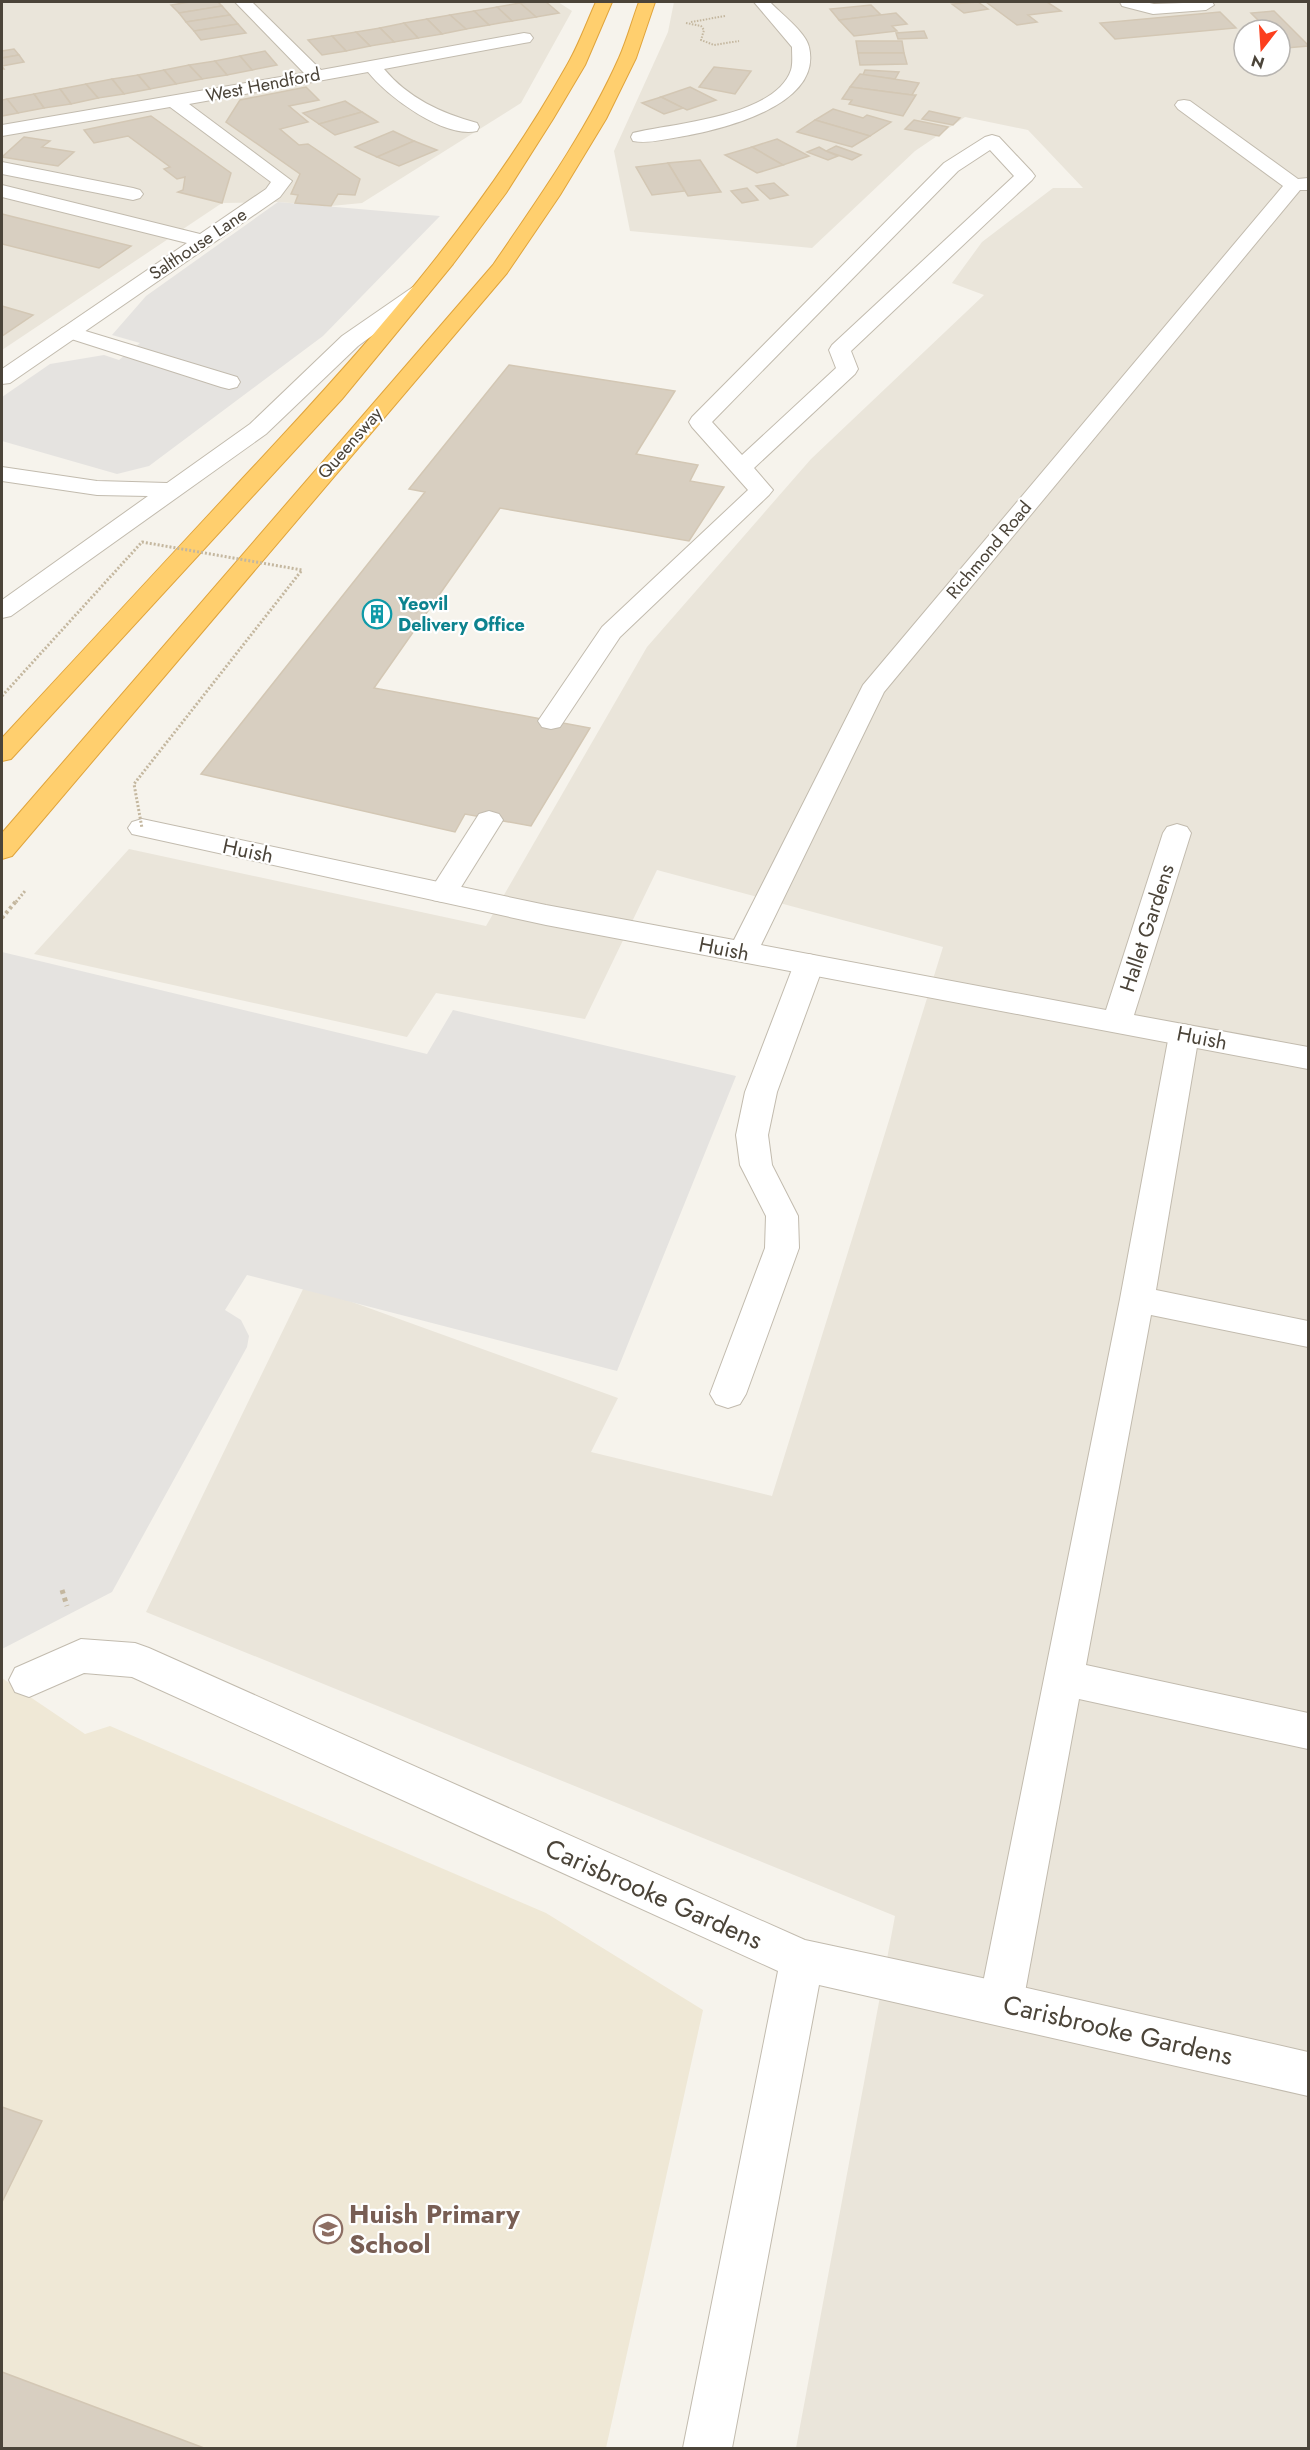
<svg xmlns="http://www.w3.org/2000/svg" width="1310" height="2450" viewBox="0 0 1310 2450" font-family="Jost,sans-serif">
	<style>
		.residential { fill: #eae5da; fill-rule: evenodd }
		.education { fill: #efe8d6 }
		.parking { fill: #e5e3e0 }
		.building { fill: #d8cfc1; stroke: #d3c7b4; stroke-width: 1.5 }
		.lines { fill: none; stroke-linecap: round; stroke-linejoin: round }
		.lane-casing { stroke: #c2bbae; stroke-width: 2 }
		.street-casing { stroke: #c2bbae; stroke-width: 2 }
		.highway-casing { stroke: #e0a43c; stroke-width: 2 }
		.path-far3 { stroke: #c4b79f; stroke-width: 2; stroke-dasharray: 1.5 1.5; stroke-linecap: butt }
		.path-far2 { stroke: #c4b79f; stroke-width: 3; stroke-dasharray: 2 2; stroke-linecap: butt }
		.path-far1 { stroke: #c4b79f; stroke-width: 4; stroke-dasharray: 3 3; stroke-linecap: butt }
		.path { stroke: #c4b79f; stroke-width: 5; stroke-dasharray: 4 4; stroke-linecap: butt }
		.lane { fill: #fff; fill-rule: evenodd }
		.street { fill: #fff; fill-rule: evenodd }
		.highway { fill: #ffcf6e; fill-rule: evenodd }
		.path-bridge { stroke: #c4b79f; stroke-width: 3; stroke-dasharray: 2 2; stroke-linecap: butt }
		.labels { text-anchor: middle; dominant-baseline: central; stroke-width: 4.5; stroke-linejoin: round; paint-order: stroke }
		.far-street-label { font-size: 18px; fill: #4b4439; stroke: #fff }
		.far-culture-label { font-size: 18px; font-weight: bold; fill: #0d838f; stroke: #fff; text-anchor: start }
		.street-label { font-size: 21px; fill: #4b4439; stroke: #fff }
		.near-street-label { font-size: 26px; fill: #4b4439; stroke: #fff }
		.near-education-label { font-size: 26px; font-weight: bold; fill: #785e54; stroke: #fff; text-anchor: start }
	</style>
	<rect width="100%" height="100%" fill="#f6f3ec"/>
	<!-- residential -->
	<g class="residential">
		<path d="M2,2h556l14,9 -51,92 -159,100 -31,3 -53,-4 -56,1 -220,147z"/>
		<path d="M674,2h634v2446h-512l99,-532 -749,-304 159,-327 313,113 -27,54 181,44 171,-549 -286,-77 -72,149 -149,-26 -29,44 -373,-83 95,-105 357,77 161,-279 164,-188 173,-164 -32,-12 30,-41 71,-54h30l-55,-58 -63,-13 -50,34 -103,97 -182,-17 -16,-80 54,-119zM1244,30h36v36h-36z"/>
	</g>
	<!-- education -->
	<path class="education" d="M2,1678l83,56 25,-8 436,187 157,97 -97,438h-604z"/>
	<!-- parking -->
	<g class="parking">
		<path d="M278,202l162,14 -117,120 -174,130 -32,8 -115,-33v-44l48,-33 54,-9 15,5 21,-17 -28,-8 34,-39z"/>
		<path d="M2,952l425,102 26,-44 283,66 -119,295 -370,-96 -22,35 16,10 8,16 -2,11 -135,245 -110,57z"/>
	</g>
	<!-- building -->
	<g class="building">
		<path d="M190,2h28l4,4 -43,7 -8,-8z"/>
		<path d="M528,2h18l13,11 -23,4 -16,-14z"/>
		<path d="M978,2l10,7 -24,4 -12,-9z"/>
		<path d="M986,2h61l14,9 -33,4 9,7 -20,3z"/>
		<path d="M520,3l16,14 -24,4 -15,-14z"/>
		<path d="M871,5l10,10 -42,5 -9,-11z"/>
		<path d="M222,6l8,9 -44,7 -7,-9z"/>
		<path d="M497,7l15,14 -23,4 -15,-14z"/>
		<path d="M474,11l15,14 -23,4 -16,-14z"/>
		<path d="M1274,11l34,34v1l-22,2 -6,-6v-12h-12l-17,-17z"/>
		<path d="M1220,12l16,16 -121,11 -15,-16z"/>
		<path d="M896,13l11,11 -15,2 5,5 -43,5 -15,-16z"/>
		<path d="M230,15l8,9 -44,7 -8,-9z"/>
		<path d="M450,15l16,14 -24,5 -15,-15z"/>
		<path d="M427,19l15,15 -24,4 -14,-15z"/>
		<path d="M404,23l14,15 -24,4 -14,-14z"/>
		<path d="M238,24l8,9 -45,7 -7,-9z"/>
		<path d="M380,28l14,14 -24,4 -14,-14z"/>
		<path d="M924,31l3,7 -29,1 -2,-6z"/>
		<path d="M356,32l14,14 -24,5 -14,-15z"/>
		<path d="M332,36l14,15 -24,4 -14,-15z"/>
		<path d="M856,41h46l2,12h-46z"/>
		<path d="M14,49l5,6 -17,3v-7z"/>
		<path d="M265,51l12,14 -25,5 -12,-14z"/>
		<path d="M858,53h46l3,11 -47,1z"/>
		<path d="M19,55l5,7 -22,4 2,3h-2v-11z"/>
		<path d="M240,56l12,14 -25,5 -12,-14z"/>
		<path d="M215,61l12,14 -25,4 -13,-14z"/>
		<path d="M189,65l13,14 -26,5 -12,-14z"/>
		<path d="M714,67l37,4 -16,23 -36,-7z"/>
		<path d="M164,70l12,14 -26,5 -12,-14z"/>
		<path d="M865,70l34,2 -4,7 -32,-4z"/>
		<path d="M860,74l47,7 12,2 -7,12 -62,-8z"/>
		<path d="M138,75l12,14 -26,5 -12,-15z"/>
		<path d="M112,79l12,15 -26,4 -12,-14z"/>
		<path d="M86,84l12,14 -27,6 -11,-15z"/>
		<path d="M306,87l13,13 -30,6 19,16 -28,7 19,16 9,-1 52,35 -5,16 -17,-1 -7,12 -36,-3 3,-8 -7,-1 9,-20 -74,-52 14,-22z"/>
		<path d="M690,87l26,13 -29,10 -26,-13z"/>
		<path d="M850,87l62,8h4l-13,21 -54,-12 3,-4 -10,-1z"/>
		<path d="M60,89l11,15 -27,4 -10,-14z"/>
		<path d="M34,94l10,14 -26,5 -11,-14z"/>
		<path d="M661,97l22,11 -19,6 -22,-11z"/>
		<path d="M7,99l11,14 -16,3v-16z"/>
		<path d="M345,101l17,11 -43,12 -16,-11z"/>
		<path d="M833,109l30,9 4,-3 24,7 -21,14 -55,-16z"/>
		<path d="M929,111l31,7 -7,7 -31,-6z"/>
		<path d="M362,112l16,10 -43,13 -16,-11z"/>
		<path d="M151,116l80,57 -9,30 -44,-11 5,-2 2,-13 -8,2 -13,-10 6,-2 -42,-31 -34,7 -10,-13z"/>
		<path d="M815,120l55,16 -18,11 -55,-15z"/>
		<path d="M914,120l34,7 -9,9 -34,-7z"/>
		<path d="M393,131l21,10 -37,16 -22,-10z"/>
		<path d="M24,137l26,4 -8,6 32,5 -16,14 -56,-9z"/>
		<path d="M777,139l32,17 -26,9 -31,-18z"/>
		<path d="M414,141l23,9 -38,16 -22,-9z"/>
		<path d="M836,146l25,9 -9,5 -26,-9z"/>
		<path d="M752,147l31,18 -26,8 -32,-18z"/>
		<path d="M819,147l7,4 12,5 -10,4 -21,-8z"/>
		<path d="M700,160l21,32 -33,4 -20,-33z"/>
		<path d="M668,163l17,28 -33,4 -16,-28z"/>
		<path d="M774,183l14,12 -18,4 -14,-13z"/>
		<path d="M747,188l11,12 -16,3 -11,-12z"/>
		<path d="M2,214l129,32 -32,22 -97,-24z"/>
		<path d="M2,306l31,9 -31,21z"/>
		<path d="M509,365l166,26 -39,63 62,11 -8,16 34,6 -35,54 -189,-33 -126,180 216,40 -59,98 -66,-12 -10,18 -254,-58 224,-282 -16,-3z"/>
		<path d="M2,2107l40,14 -40,81z"/>
		<path d="M2,2372l202,76h-202z"/>
	</g>
	<g class="lines">
		<!-- lane casing -->
		<g class="lane-casing">
			<g id="lane">
				<path d="M992,135l7,2 33,35 3,4 -3,4 -181,171 7,18 -3,5 -101,94 19,22 -4,5 -149,142 -60,90 -9,2 -9,-2 -4,-6 64,-94 146,-137 -56,-63 -3,-5 3,-5 252,-254 41,-26zM990,150l24,26 -182,169 -3,5 7,18 -94,87 -30,-33 246,-251z"/>
				<path d="M2,162l131,26 7,2 3,4 -3,4 -7,2 -131,-26z"/>
				<path d="M420,285l7,2 3,4 -3,4 -69,51 -92,88 -255,182 -9,2v-18l146,-104 -51,-1 -95,-14v-14l95,14 70,2 83,-59 92,-88 71,-49z"/>
				<path d="M69,326l168,51 3,5 -3,5 -8,2 -8,-2 -159,-51 -4,-4 4,-4z"/>
				<path d="M489,811l10,3 4,6 -50,80 -10,2 -10,-2 -4,-7 4,-7 46,-72z"/>
				<path d="M809,954l10,3 5,7 -47,128 -9,43 4,30 26,51 1,32 -53,146 -6,10 -12,4 -12,-4 -6,-10 55,-146 1,-32 -26,-51 -4,-30 9,-43 49,-128 5,-7z"/>
				<path d="M1184,1024l11,3 4,8 -43,255 152,31v26l-157,-32 -65,350 222,48v36l-229,-50 -56,304 -7,15 -15,6 -15,-6 -7,-15 141,-704 49,-264 4,-8z"/>
			</g>
		</g>
		<!-- street casing -->
		<g class="street-casing">
			<g id="street">
				<path d="M235,2h17l69,68 203,-37 6,1 3,4 -3,4 -6,1 -140,26c24,29 57,44 93,54l2,4 -2,4c-33,8 -90,-35 -109,-59l-179,32 103,77 -12,16 -270,186 -8,1v-15l185,-126 -185,-46v-12l198,49 66,-45 5,-7 -101,-75 -168,29v-11l302,-52z"/>
				<path d="M754,2h16c10,11 36,30 39,45 14,59 -89,83 -130,90 -14,2 -31,7 -46,4l-2,-4 2,-4c40,-10 142,-16 158,-63 2,-6 1,-16 1,-23z"/>
				<path d="M1120,2h25l9,2 58,-2 2,3 -8,5 -53,4 -31,-8z"/>
				<path d="M1184,100l6,1 108,78 10,-1v12h-8l-416,502 -123,253 345,65 57,-177 4,-6 10,-3 10,3 4,6 -57,182 174,32v22l-762,-144 -414,-91 -4,-6 4,-6 10,-3 404,86 188,35 129,-255 420,-499 -105,-77 -3,-4 3,-4z"/>
				<path d="M81,1639l54,4 14,5 656,292 196,42 307,70v44l-489,-111 -87,463h-49l95,-477 -646,-294 -48,-4 -55,24 -14,-5 -6,-12 6,-12z"/>
			</g>
		</g>
		<!-- highway casing -->
		<g class="highway-casing">
			<g id="highway">
				<path d="M596,2h16l-27,63 -32,54 -47,74 -53,71 -111,135 -331,360 -9,2v-23c80,-87 160,-173 240,-259 120,-128 238,-259 324,-412 12,-20 20,-43 30,-65z"/>
				<path d="M639,2h16l-19,56 -30,61 -46,76 -53,78 -495,583 -10,3v-26l491,-568c45,-66 93,-133 126,-207 8,-18 13,-37 20,-56z"/>
			</g>
		</g>
		<!-- path-far3 -->
		<g class="path-far3">
			<path d="M691,22l34,-6"/>
			<path d="M686,23l15,3 3,4 -3,10 13,5 25,-4"/>
		</g>
		<!-- path-far2 -->
		<path class="path-far2" d="M16,902l9,-11"/>
		<!-- path-far1 -->
		<path class="path-far1" d="M2,918l15,-18"/>
		<!-- path -->
		<path class="path" d="M62,1590l5,16"/>
		<!-- lane -->
		<use href="#lane" class="lane"/>
		<!-- street -->
		<use href="#street" class="street"/>
		<!-- highway -->
		<use href="#highway" class="highway"/>
		<!-- path-bridge -->
		<path class="path-bridge" d="M2,696l140,-154 160,28 -168,214 8,44"/>
	</g>
	<!-- icons -->
	<defs>
		<g id="building-ring" transform="scale(1.5)"><circle r="9.5" fill="#fff" stroke="#0f9aa8" stroke-width="1.5"/><path d="M-4-6H4V6H1V3H-1V6H-4ZM-2.5-4.3h1.7v1.8h-1.7ZM.8-4.3h1.7v1.8H.8ZM-2.5-1h1.7V.8h-1.7ZM.8-1h1.7V.8H.8Z" fill="#0f9aa8"/></g>
		<g id="school-ring" transform="scale(1.5)"><circle r="9.5" fill="#fff" stroke="#8d6e63" stroke-width="1.5"/><path d="M0-5L7-2L0 1L-7-2ZM-4 1L0 2.5L4 1V4Q0 6-4 4Z" fill="#8d6e63"/></g>
	</defs>
	<g fill-rule="evenodd">
		<use href="#building-ring" x="377" y="614"/>
		<use href="#school-ring" x="328" y="2229"/>
	</g>
	<g class="labels">
		<!-- far-street labels -->
		<g class="far-street-label">
			<text transform="translate(263 85) rotate(-11)">West Hendford</text>
			<text transform="translate(198 244) rotate(-34)">Salthouse Lane</text>
			<text transform="translate(350 443) rotate(-49)">Queensway</text>
			<text transform="translate(989 550) rotate(-50)">Richmond Road</text>
		</g>
		<!-- far-culture labels -->
		<g class="far-culture-label">
			<text x="398" y="604">Yeovil<tspan x="398" dy="21">Delivery Office</tspan></text>
		</g>
		<!-- street labels -->
		<g class="street-label">
			<text transform="translate(248 851) rotate(12)">Huish</text>
			<text transform="translate(1147 928) rotate(-72)">Hallet Gardens</text>
			<text transform="translate(724 949) rotate(11)">Huish</text>
			<text transform="translate(1202 1038) rotate(11)">Huish</text>
		</g>
		<!-- near-street labels -->
		<g class="near-street-label">
			<text transform="translate(654 1894) rotate(24)">Carisbrooke Gardens</text>
			<text transform="translate(1118 2030) rotate(13)">Carisbrooke Gardens</text>
		</g>
		<!-- near-education labels -->
		<g class="near-education-label">
			<text x="349" y="2214">Huish Primary<tspan x="349" dy="30">School</tspan></text>
		</g>
	</g>
	<!-- border -->
	<rect width="1310" height="2450" fill="none" stroke="#4b4439" stroke-width="6"/>
	<!-- north arrow -->
	<g transform="translate(1262 48) rotate(197)"><circle r="28" fill="#ffffff" stroke="#b7b4b0" stroke-width="1.5"/>
	<path d="M0-4.5L10 22L0 15L-10 22Z" fill="#fc3f1d"/>
	<text y="-9" font-size="16" font-weight="bold" text-anchor="middle" fill="#4b4439">N</text>
	</g>
</svg>
